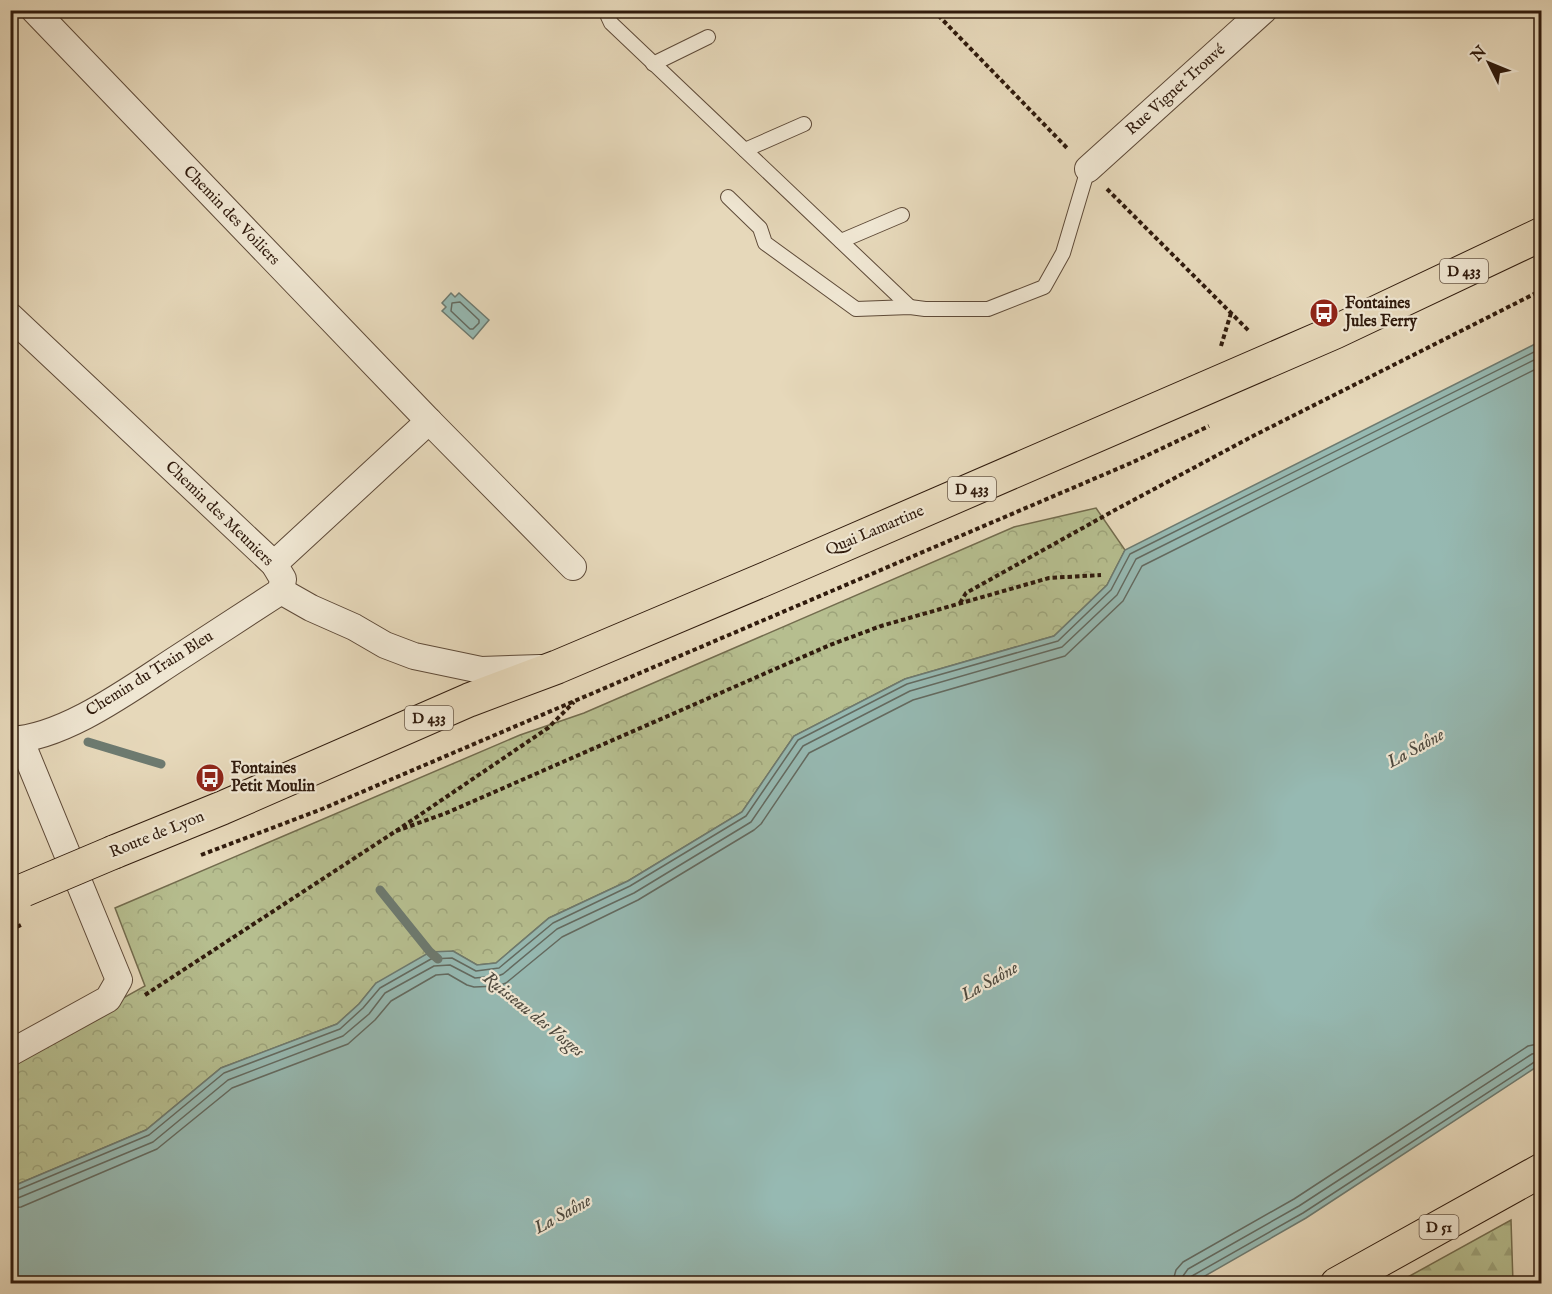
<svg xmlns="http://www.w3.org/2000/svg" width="1552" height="1294" viewBox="0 0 1552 1294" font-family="'IM FELL English',serif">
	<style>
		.forest { fill: url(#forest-firs); stroke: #736c4e; stroke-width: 1.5 }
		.park { fill: url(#park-crowns); stroke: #736c4e; stroke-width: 1.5 }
		.water { fill: #96b9b2; stroke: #6d7a70; stroke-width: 1.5 }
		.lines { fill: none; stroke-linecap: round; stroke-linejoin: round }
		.shore { stroke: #636a60; stroke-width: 1.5 }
		.stream { stroke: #6d7a70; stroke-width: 9 }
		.lane-casing { stroke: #5e4a38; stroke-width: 16 }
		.street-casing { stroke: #5e4a38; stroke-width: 28 }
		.primary-casing { stroke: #301b0d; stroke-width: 35 }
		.path { stroke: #301b0d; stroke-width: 4; stroke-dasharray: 4.5 3; stroke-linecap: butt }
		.lane { stroke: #efe6d2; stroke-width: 14 }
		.street { stroke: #efe6d2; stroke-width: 26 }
		.primary { stroke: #e6d8ba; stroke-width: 33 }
		.primary-bridge-casing { stroke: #301b0d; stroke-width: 35; stroke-linecap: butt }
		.primary-bridge { stroke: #e6d8ba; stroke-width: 33 }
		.labels { text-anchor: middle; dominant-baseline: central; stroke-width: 4.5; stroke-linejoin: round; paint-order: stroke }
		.shield { fill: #efe6d2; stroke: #695848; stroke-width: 1.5 }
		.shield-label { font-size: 15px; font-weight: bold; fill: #301b0d }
		.street-label { font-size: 16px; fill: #301b0d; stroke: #efe6d2 }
		.poi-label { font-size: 16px; font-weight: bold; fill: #301b0d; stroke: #efe6d2; text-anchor: start }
		.water-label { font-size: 18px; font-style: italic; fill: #4f4a3f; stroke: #efe6d2 }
	</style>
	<defs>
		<pattern id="forest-firs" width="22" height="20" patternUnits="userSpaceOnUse" patternTransform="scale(1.5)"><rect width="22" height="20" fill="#b6be8f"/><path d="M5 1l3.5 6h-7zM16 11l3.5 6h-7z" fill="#9da37a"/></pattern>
		<pattern id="park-crowns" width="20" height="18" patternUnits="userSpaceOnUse" patternTransform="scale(1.5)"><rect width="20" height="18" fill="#b6be8f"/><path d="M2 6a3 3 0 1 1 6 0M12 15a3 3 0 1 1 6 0" fill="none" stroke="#9da37a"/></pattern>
	</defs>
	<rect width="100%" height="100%" fill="#e6d8ba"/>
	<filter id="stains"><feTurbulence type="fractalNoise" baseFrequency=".00333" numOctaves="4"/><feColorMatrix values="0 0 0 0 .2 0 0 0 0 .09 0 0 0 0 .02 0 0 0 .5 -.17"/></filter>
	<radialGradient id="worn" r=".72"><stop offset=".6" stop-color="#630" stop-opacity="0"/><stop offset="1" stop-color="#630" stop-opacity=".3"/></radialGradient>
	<!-- forest -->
	<path class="forest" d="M1511,1220l2,63h-116z"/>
	<!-- park -->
	<path class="park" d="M1096,508l29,42 -18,35 -53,51 -149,43 -111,57 -52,76 -114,69 -79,37 -53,45 -19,2 -24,-14 -77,32 -17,21 -22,20 -116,44 -75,62 -135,57 -1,-126 135,-75 -30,-78 405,-173 64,-22 430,-186z"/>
	<!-- water -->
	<g class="water">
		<path d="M451,293l4,4 4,-4 30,27 -16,19 -31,-28 4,-4 -4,-4z"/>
		<path d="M1541,341v723l-235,154 -115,66 -1180,-1v-96l135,-57 75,-62 116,-44 22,-20 17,-21 54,-31 23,-1 24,14 19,-2 53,-45 79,-37 114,-69 52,-76 111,-57 149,-43 53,-51 18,-35z"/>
	</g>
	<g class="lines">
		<!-- shore -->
		<g class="shore">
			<path d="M460,302l19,18v3l-6,6h-3l-19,-18 1,-8z"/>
			<path d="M10,1192l5,-1 134,-56 75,-62 116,-44 23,-21 17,-20 51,-29 21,-1 24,13 23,-3 54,-45 77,-37 116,-70 52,-76 109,-56 151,-43 53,-51 19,-36 412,-206"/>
			<path d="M10,1199l8,-1 135,-56 75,-62 115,-44 26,-22 16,-21 49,-27 16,-1 25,13 23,-2 5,-2 54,-45 77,-36 117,-71 52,-76 107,-55 152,-44 55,-52 19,-36 406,-203"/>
			<path d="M10,1208l11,-1 136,-58 75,-61 116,-44 27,-24 16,-19 45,-26 12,-1 19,11 7,2 24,-1 8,-3 56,-46 76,-37 116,-70 7,-6 48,-71 104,-53 152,-44 58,-55 19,-35 400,-200"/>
			<path d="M1172,1284l4,-14 7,-8 111,-63 234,-153 14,-3"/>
			<path d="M1181,1284l2,-8 5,-7 111,-63 233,-152 10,-2"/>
			<path d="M1189,1284l1,-5 2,-3 111,-63 233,-152 6,-1"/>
		</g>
		<!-- stream -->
		<g class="stream">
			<path d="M88,742l73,22"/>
			<path d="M380,890l50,62 8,7"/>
		</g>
		<!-- lane casing -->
		<g class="lane-casing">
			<g id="lane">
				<path d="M605,10l6,13 299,284"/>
				<path d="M653,64l55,-27"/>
				<path d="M745,150l59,-26"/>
				<path d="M728,197l32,31 5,15 91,66 54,-2 15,2h63l56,-22 19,-34 25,-84"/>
				<path d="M841,241l61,-26"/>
			</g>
		</g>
		<!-- street casing -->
		<g class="street-casing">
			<g id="street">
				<path d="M34,10l395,411 -155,143"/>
				<path d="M1088,169l176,-159"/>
				<path d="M10,316l264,248 9,15 -2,12"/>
				<path d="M429,421l144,146"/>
				<path d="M281,591l30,17 43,19 31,18 29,11 67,14 59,-2"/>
				<path d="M10,740c55,-2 123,-53 168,-82 34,-22 69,-45 103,-67"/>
				<path d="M10,1053l98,-54 11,-19 -99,-241"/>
			</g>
		</g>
		<!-- primary casing -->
		<g class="primary-casing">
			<g id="primary">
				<path d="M114,852l108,-44 247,-108 88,-33 215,-91 563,-244 207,-98"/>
				<path d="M1337,1284l205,-114"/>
			</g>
		</g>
		<!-- path -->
		<g class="path">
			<path d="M933,10l135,139"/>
			<path d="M1107,189l143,143"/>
			<path d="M1221,346l10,-33"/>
			<path d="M960,603l6,-10 149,-83 138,-74 289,-146"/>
			<path d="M396,831l48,-17 386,-169 51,-19 168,-48 52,-3"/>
			<path d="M201,855l121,-46 809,-346 78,-37"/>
			<path d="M10,930l13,-6"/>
			<path d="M145,995l251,-164 152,-103 26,-26"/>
			<path d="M1292,1284l13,-7"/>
		</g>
		<!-- lane -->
		<use href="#lane" class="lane"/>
		<!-- street -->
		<use href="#street" class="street"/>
		<!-- primary -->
		<use href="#primary" class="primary"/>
		<!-- primary-bridge casing -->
		<g class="primary-bridge-casing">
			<path id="primary-bridge" d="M24,890l90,-38"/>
		</g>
		<!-- primary-bridge -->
		<use href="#primary-bridge" class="primary-bridge"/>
	</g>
	<!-- icons -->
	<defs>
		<g id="bus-disc" transform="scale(1.5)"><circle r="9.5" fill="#8f2418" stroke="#efe6d2"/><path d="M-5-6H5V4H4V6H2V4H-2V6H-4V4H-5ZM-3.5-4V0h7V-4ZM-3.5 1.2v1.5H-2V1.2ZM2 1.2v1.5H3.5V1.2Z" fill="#fff"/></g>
	</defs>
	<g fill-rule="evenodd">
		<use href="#bus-disc" x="1324" y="313"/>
		<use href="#bus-disc" x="210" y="778"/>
	</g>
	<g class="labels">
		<!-- shield labels -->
		<g class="shield">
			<rect x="1440" y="259" width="48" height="24" rx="4.5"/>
			<rect x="948" y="477" width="48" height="24" rx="4.5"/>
			<rect x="405" y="706" width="48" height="24" rx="4.5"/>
			<rect x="1419.5" y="1215" width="39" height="24" rx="4.5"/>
		</g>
		<g class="shield-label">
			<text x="1464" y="271">D 433</text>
			<text x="972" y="489">D 433</text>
			<text x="429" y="718">D 433</text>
			<text x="1439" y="1227">D 51</text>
		</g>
		<!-- street labels -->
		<g class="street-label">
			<text transform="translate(1176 90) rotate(-42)">Rue Vignet Trouvé</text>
			<text transform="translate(231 216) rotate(46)">Chemin des Voiliers</text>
			<text transform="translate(219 514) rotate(44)">Chemin des Meuniers</text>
			<text transform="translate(875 531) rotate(-23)">Quai Lamartine</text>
			<text transform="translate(150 674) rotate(-32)">Chemin du Train Bleu</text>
			<text transform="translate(157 835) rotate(-22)">Route de Lyon</text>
		</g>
		<!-- poi labels -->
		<g class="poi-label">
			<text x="1345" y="304">Fontaines<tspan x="1345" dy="18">Jules Ferry</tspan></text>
			<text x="231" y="769">Fontaines<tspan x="231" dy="18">Petit Moulin</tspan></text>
		</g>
		<!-- water labels -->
		<g class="water-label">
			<text transform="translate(1416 749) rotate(-29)">La Saône</text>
			<text transform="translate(990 982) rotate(-29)">La Saône</text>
			<text transform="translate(533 1015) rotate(39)">Ruisseau des Vosges</text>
			<text transform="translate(563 1215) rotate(-29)">La Saône</text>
		</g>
	</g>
	<!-- margin -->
	<rect width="1552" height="1294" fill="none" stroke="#e6d8ba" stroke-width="36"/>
	<rect x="12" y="12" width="1528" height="1270" fill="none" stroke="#301b0d" stroke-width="3"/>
	<rect x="18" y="18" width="1516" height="1258" fill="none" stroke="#301b0d" stroke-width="1.5"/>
	<!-- north arrow -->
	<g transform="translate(1489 63) rotate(313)" stroke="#efe6d2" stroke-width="4.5" paint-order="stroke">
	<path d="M0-4.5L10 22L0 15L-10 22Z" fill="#301b0d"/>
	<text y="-9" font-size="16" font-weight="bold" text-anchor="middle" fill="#301b0d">N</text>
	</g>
	<rect width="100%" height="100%" filter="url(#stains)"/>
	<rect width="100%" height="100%" fill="url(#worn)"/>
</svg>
